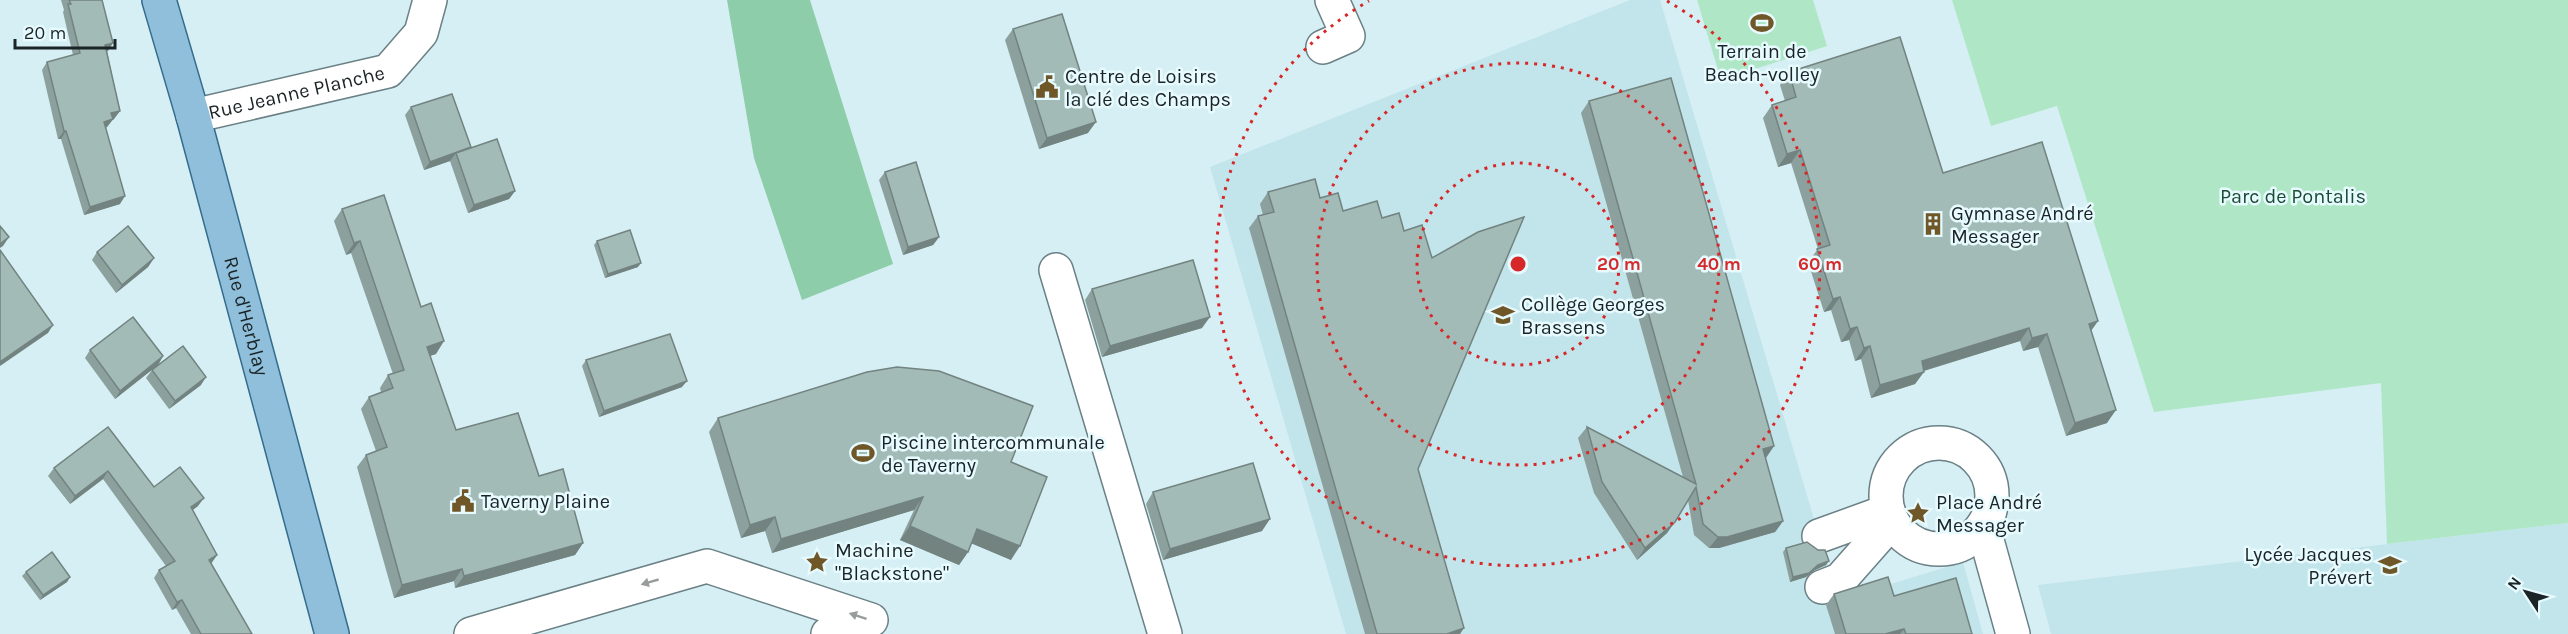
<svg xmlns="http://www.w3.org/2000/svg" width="2568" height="634" viewBox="0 0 2568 634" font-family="Karla,sans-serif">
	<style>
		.built { fill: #c2e4eb }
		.green { fill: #afe7c6 }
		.forest { fill: #8dcda9 }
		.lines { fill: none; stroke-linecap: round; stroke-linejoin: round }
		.minor-casing { stroke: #6a8085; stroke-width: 36 }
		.major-casing { stroke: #356c8c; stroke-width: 36 }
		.minor { stroke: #fff; stroke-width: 33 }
		.major { stroke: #8fbfdb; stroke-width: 33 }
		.wall { fill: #8ca19d }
		.shaded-wall { fill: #728380 }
		.building { fill: #a3bbb7; stroke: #728380; stroke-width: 1.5 }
		.oneway { fill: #989c9d }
		.ring { fill: none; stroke: #d62828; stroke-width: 3; stroke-dasharray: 3 6 }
		.labels { text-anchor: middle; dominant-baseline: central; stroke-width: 5; stroke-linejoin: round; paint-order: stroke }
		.poi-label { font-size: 20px; fill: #1a2325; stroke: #e7fbff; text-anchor: start }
		.street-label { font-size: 20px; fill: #1a2325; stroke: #e7fbff }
		.park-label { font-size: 20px; fill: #1a4b33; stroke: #e7fbff }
		.centre { fill: #d62828; stroke: #e7fbff; stroke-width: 3 }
		.ring-label { font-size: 18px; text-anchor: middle; font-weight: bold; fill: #d62828; stroke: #e7fbff; stroke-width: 5; stroke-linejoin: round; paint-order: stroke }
	</style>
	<rect width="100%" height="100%" fill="#d6eff4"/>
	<!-- built -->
	<g class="built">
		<path d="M1630,0h30l178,600 125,-38 20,72h-637l-136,-467z"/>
		<path d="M2568,523v111h-517l-13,-49z"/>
	</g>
	<!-- green -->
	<g class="green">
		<path d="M1697,0h116l14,46 -106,34z"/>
		<path d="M1952,0h616v523l-181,21 -6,-161 -227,29 -97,-306 -66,20z"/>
	</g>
	<!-- forest -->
	<path class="forest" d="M727,0h83l83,264 -91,36 -48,-142z"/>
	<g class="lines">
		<!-- minor casing -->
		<g class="minor-casing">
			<g id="minor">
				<path d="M1323,47l25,-11 -16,-36"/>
				<path id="s1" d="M193,116l195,-45 33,-38 9,-33"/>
				<path d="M1056,270l109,364"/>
				<circle cx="1939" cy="496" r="53"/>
				<path d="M1983,526l30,108"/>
				<path d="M1819,536l69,-25"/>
				<path d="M1822,587l18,-7 52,-59"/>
				<path d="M471,634l236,-68 164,54 -43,14"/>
			</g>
		</g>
		<!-- major casing -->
		<g class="major-casing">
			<g id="major">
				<path id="s2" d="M159,0l34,116 139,518"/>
			</g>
		</g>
		<!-- minor -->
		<use href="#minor" class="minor"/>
		<!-- major -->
		<use href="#major" class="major"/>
	</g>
	<!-- wall -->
	<g class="wall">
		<path d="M61,0h41l6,51h-1l13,60 -13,16 -1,1 14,76 -36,11 -23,-76h-3l-16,-69 5,-8 26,-7 -10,-43 1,-2z"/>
		<path d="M1013,29l75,104 -49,16 -34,-109z"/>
		<path d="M1789,72l154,101 148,159 16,91 -41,13 -28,-89 -15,4 -3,-10 -96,30 -9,13 -44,14 -10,-39 -6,2 -6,-21 -8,2 -10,-32 -7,2 -16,-50 10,-13 -27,-86 -13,4 -15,-49 9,-13 13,-4 -5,-16z"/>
		<path d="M1589,101l185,345 -9,12 18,63 -8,11 -56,16h-10l-15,-13 -6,-35 -21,33 -30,27 -43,-67 -16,-55 9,-11 96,50 -102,-364z"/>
		<path d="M411,107l60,40 44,44 -6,8 -41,14 -18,-52 -26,9 -19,-55z"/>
		<path d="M885,172l54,65 -6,8 -30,10 -24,-75z"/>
		<path d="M1268,192l52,6 98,271 42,165h-95l-116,-406 9,-12 5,-1 -3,-11z"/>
		<path d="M342,209l94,145 -7,2 27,74 83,46 44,67 -8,12 -120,33 -1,-7 -60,17 -37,-131 9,-12 10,-4 -15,-42 8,-12 12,-5 -1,-4 8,-13 5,-1 -42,-121 -5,2 -12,-34z"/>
		<path d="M597,241l41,26 -33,11 -11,-33z"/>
		<path d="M97,252l57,6 -6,9 -32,26 -24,-33z"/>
		<path d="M1092,289l110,39 -100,29 -17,-57z"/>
		<path d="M90,350l73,6 -5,9 -43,34 -30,-41z"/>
		<path d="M586,360l96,27 -83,30 -17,-51z"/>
		<path d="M152,370l49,15 -32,24 -23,-31z"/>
		<path d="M718,418l293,44v98l-39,-17 -4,9 -9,13 -59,-25 14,-30 -142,43 -7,-22 -24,7 -32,-106z"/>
		<path d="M108,427l46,60 44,19 -6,4 25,45 -6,8 41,71h-61l-15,-26 -4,2 -18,-32 5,-8 7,-4 -63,-87 -33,25 -22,-28 6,-8z"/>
		<path d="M1153,492l109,39 -99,29 -17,-56z"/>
		<path d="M1786,548l40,17 -11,5 -9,7 -16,5 -7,-30z"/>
		<path d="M26,572l44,5 -3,5 -27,18 -18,-24z"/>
		<path d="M1834,594l60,2 78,38h-137l-9,-29z"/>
	</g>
	<!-- shaded-wall -->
	<g class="shaded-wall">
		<path d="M113,43l-5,8 -8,2 5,-8z"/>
		<path d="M120,111l-6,8 -9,2 6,-8z"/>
		<path d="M113,119l-6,8 -9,2 6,-7z"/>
		<path d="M1096,122l-8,11 -49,16 8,-11z"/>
		<path d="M64,131h2l-5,8h-3z"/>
		<path d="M471,147l-15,6 -6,8 -26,9 6,-8z"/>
		<path d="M1800,150l-9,13 -13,4 9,-13z"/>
		<path d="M515,191l-6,8 -41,14 6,-8z"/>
		<path d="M125,196l-5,8 -36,11 6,-8z"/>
		<path d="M9,237l-6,9 -3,2v-4z"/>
		<path d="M939,237l-6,8 -30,10 5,-8z"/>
		<path d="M360,241l-9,12 -5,2 8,-12z"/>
		<path d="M154,258l-6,9 -32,26 6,-8z"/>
		<path d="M641,263l-3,4 -33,11 3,-4z"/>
		<path d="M1840,297l-9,13 -7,2 9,-13z"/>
		<path d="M1210,317l-8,11 -100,29 8,-11z"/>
		<path d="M2098,321l-9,13v-10z"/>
		<path d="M53,325l-5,8 -48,33v-4z"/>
		<path d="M1857,327l-8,13 -8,2 9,-13z"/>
		<path d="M2029,328l-9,13 -107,33 9,-13z"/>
		<path d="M2047,334l-9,13 -15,4 9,-13z"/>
		<path d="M444,341l-8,13 -18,6 9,-13z"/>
		<path d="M1870,346l-9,13 -6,2 9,-13z"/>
		<path d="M163,356l-5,9 -43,34 5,-8z"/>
		<path d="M1924,372l-9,12 -44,14 9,-13z"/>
		<path d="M206,377l-5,8 -32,24 6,-8z"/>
		<path d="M687,381l-5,6 -83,30 5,-6z"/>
		<path d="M2116,410l-9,13 -41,13 9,-13z"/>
		<path d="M1774,446l-8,12 -11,3 8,-12z"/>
		<path d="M108,471l-5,8 -33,25 5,-8z"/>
		<path d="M923,497l-9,13 -142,43 9,-14z"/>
		<path d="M204,498l-6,8 -13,10 6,-9z"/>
		<path d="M775,517l-10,14 -24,7 9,-13z"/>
		<path d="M1270,519l-8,12 -99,29 7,-11z"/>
		<path d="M1783,521l-8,11 -56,16h-10l9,-11z"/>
		<path d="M1675,522l-8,11 -30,27 8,-12z"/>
		<path d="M910,526l58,26 -9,13 -59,-25z"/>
		<path d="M977,529l43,17 -9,14 -43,-18z"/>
		<path d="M583,543l-8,12 -120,33 9,-12z"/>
		<path d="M217,555l-6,9 -2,-4z"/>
		<path d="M1829,561l-3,4 -11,5 -9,7 -16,5 3,-5z"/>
		<path d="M462,569l-8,12 -60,17 8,-13z"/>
		<path d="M70,577l-3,5 -27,18 3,-5z"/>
		<path d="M182,600l-6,8 -4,2 5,-8z"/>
		<path d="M1464,628l-4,6h-13z"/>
		<path d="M1904,629l-4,5h-15z"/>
	</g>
	<!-- building -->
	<g class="building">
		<path d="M69,0h33l11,43 -8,2 15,66 -9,2 2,6 -9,3 21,74 -35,11 -24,-76h-2l-17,-69 33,-9 -12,-49h3z"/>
		<path d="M1062,14l34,108 -49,16 -34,-109z"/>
		<path d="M1900,37l43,136 99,-31 56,179 -9,3 27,86 -41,13 -28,-89 -15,4 -3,-10 -107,33 2,11 -44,13 -10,-39 -6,2 -7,-21 -7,2 -10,-32 -7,2 -16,-50 13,-4 -30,-95 -13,4 -15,-49 24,-8 -7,-25z"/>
		<path d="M1671,78l103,368 -11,3 20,72 -56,16h-9l-15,-13 -7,-37 -21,35 -30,26 -43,-66 -15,-55 109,57 -107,-383z"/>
		<path d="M452,94l19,53 -41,15 -19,-55z"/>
		<path d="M497,139l18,52 -41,14 -18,-52z"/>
		<path d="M916,162l23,75 -31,10 -23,-75z"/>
		<path d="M1315,179l5,19 18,-5 5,18 34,-10 5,17 17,-5 5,18 18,-6 10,33 46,-26 46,-15 -106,252 46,159 -17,6h-70l-119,-418 16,-4 -6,-20z"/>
		<path d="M384,195l37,112 10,-4 13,38 -17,6 29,83 62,-17 21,63 24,-7 20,74 -119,33 -2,-7 -60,16 -36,-130 21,-8 -18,-50 24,-9 -5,-13 16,-5 -44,-129 -6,2 -12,-34z"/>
		<path d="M0,226l9,11 -9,7z"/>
		<path d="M128,226l26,32 -32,27 -25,-33z"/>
		<path d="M630,230l11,33 -33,11 -11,-33z"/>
		<path d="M0,250l53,75 -53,37z"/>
		<path d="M1193,260l17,57 -100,29 -18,-57z"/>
		<path d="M133,317l30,39 -43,35 -30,-41z"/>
		<path d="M670,334l17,47 -83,30 -18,-51z"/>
		<path d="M183,346l23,31 -31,24 -23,-31z"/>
		<path d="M897,367l42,4 94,35 -22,56 36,15 -27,69 -43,-17 -9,23 -58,-26 13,-29 -142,42 -6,-22 -25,8 -32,-107 149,-46z"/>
		<path d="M108,427l46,60 26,-20 24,31 -13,9 26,48 -8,5 43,74h-51l-19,-34 -5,2 -18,-32 16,-9 -67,-90 -33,25 -21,-28z"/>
		<path d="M1253,463l17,56 -100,30 -17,-57z"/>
		<path d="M1807,542l11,8h7l4,11 -11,4 -9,8 -16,4 -7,-29z"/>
		<path d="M52,552l18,25 -27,18 -17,-23z"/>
		<path d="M1888,577l6,19 62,-18 16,56h-66l-2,-5 -19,5h-39l-12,-40z"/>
	</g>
	<!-- one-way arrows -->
	<defs><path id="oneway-solid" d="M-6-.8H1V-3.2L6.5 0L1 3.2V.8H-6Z" transform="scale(1.5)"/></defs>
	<g class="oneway">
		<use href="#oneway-solid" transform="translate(650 582) rotate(164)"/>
		<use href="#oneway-solid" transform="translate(858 616) rotate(-162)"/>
	</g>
	<!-- distance rings -->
	<g class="ring">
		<circle cx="1518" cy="264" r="101"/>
		<circle cx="1518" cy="264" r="201"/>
		<path d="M1667 1A302 302 0 1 1 1369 1"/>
	</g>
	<!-- icons -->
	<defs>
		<g id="stadium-bare" transform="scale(1.8)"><path d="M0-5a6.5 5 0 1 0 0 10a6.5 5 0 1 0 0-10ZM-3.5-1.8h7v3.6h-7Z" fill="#705728" stroke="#e7fbff" stroke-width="2.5" paint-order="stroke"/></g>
		<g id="civic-bare" transform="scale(1.8)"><path d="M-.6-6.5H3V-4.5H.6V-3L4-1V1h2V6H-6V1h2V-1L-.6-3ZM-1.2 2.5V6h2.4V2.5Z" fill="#705728" stroke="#e7fbff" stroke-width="2.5" paint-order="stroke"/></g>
		<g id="building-bare" transform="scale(1.8)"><path d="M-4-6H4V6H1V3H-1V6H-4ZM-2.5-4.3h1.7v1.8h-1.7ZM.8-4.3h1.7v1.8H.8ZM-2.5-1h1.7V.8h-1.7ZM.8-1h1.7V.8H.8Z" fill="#705728" stroke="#e7fbff" stroke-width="2.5" paint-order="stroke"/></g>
		<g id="school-bare" transform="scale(1.8)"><path d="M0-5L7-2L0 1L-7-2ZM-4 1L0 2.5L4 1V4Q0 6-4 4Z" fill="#705728" stroke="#e7fbff" stroke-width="2.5" paint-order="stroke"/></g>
		<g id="sight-bare" transform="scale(1.8)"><path d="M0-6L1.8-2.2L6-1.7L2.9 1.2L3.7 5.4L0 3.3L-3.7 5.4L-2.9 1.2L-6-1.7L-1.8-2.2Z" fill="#705728" stroke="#e7fbff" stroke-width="2.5" paint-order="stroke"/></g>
	</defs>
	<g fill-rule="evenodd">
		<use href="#stadium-bare" x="1762" y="23"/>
		<use href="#civic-bare" x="1047" y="87"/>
		<use href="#building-bare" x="1933" y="224"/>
		<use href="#school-bare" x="1503" y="315"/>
		<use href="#stadium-bare" x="863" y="453"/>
		<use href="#civic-bare" x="463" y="501"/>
		<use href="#sight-bare" x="1918" y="513"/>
		<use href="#sight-bare" x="817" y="562"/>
		<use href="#school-bare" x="2390" y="565"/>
	</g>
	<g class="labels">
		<!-- poi labels -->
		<g class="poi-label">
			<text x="1762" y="51" text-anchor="middle">Terrain de<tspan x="1762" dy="23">Beach-volley</tspan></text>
			<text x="1065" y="76">Centre de Loisirs<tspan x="1065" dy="23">la clé des Champs</tspan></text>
			<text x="1951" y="213">Gymnase André<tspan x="1951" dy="23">Messager</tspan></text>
			<text x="1521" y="304">Collège Georges<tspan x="1521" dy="23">Brassens</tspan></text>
			<text x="881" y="442">Piscine intercommunale<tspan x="881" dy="23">de Taverny</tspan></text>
			<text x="481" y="501">Taverny Plaine</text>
			<text x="1936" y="502">Place André<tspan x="1936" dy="23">Messager</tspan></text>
			<text x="835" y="550">Machine<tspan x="835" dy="23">"Blackstone"</tspan></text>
			<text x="2372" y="554" text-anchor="end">Lycée Jacques<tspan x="2372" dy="23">Prévert</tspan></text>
		</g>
		<!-- street labels -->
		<g class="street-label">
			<text stroke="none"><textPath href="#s1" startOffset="106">Rue Jeanne Planche</textPath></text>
			<text stroke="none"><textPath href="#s2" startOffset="328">Rue d'Herblay</textPath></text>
		</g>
		<!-- park labels -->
		<g class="park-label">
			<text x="2293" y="196">Parc de Pontalis</text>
		</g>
	</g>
	<circle cx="1518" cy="264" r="9" class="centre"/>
	<g class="ring-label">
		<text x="1619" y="270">20 m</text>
		<text x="1719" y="270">40 m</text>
		<text x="1820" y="270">60 m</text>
	</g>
	<!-- north arrow -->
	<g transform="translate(2526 592) rotate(306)" stroke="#e7fbff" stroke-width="4.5" paint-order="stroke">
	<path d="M0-4.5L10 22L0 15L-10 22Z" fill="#1a2325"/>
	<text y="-9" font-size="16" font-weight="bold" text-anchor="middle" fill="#1a2325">N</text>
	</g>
	<!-- scale -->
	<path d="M15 39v9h100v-9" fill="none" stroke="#1a2325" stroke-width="3"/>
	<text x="24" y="39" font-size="18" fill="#1a2325" stroke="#e7fbff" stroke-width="4.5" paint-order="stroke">20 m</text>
</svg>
